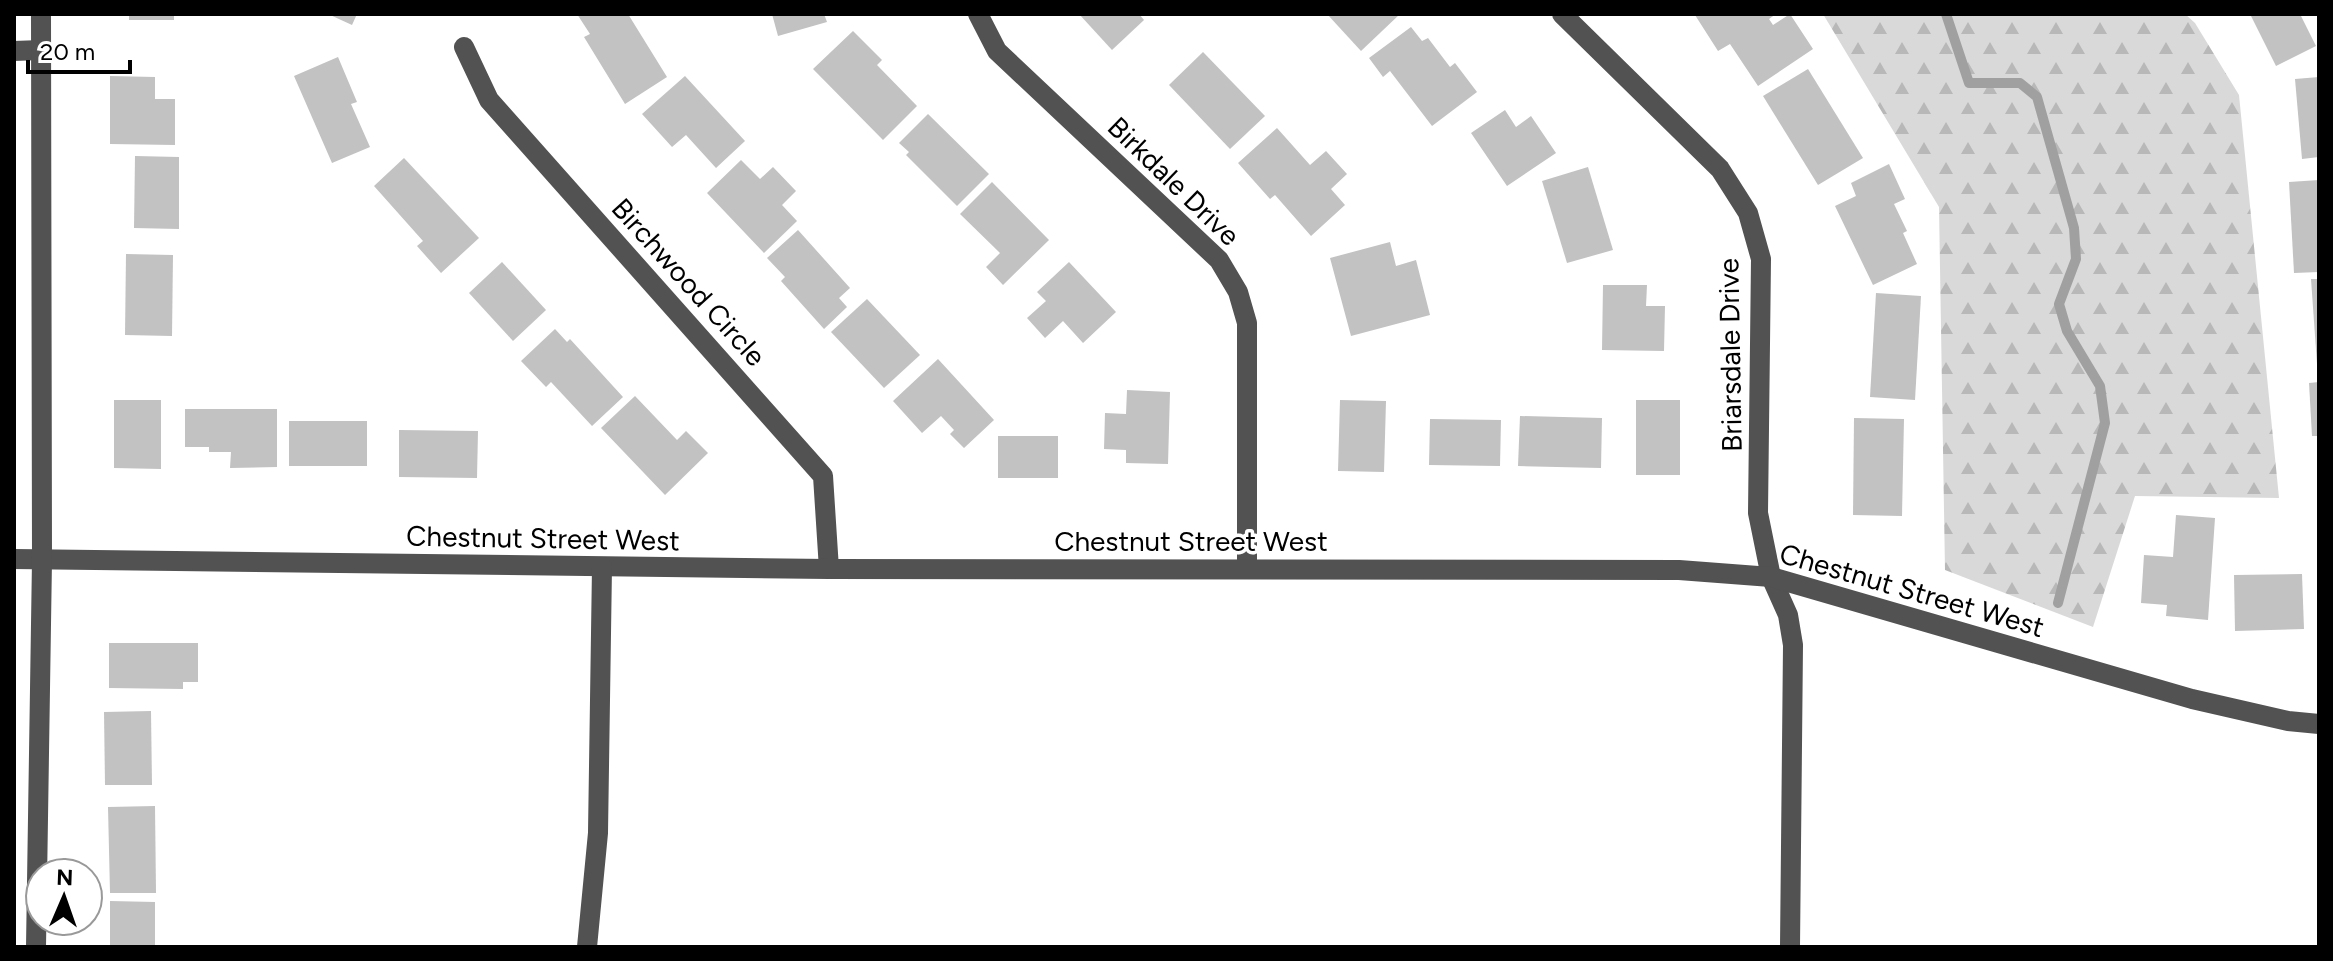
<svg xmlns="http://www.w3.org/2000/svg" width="2333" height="961" viewBox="0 0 2333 961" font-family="Figtree,sans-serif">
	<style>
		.forest { fill: url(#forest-firs) }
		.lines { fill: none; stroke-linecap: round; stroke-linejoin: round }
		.stream { stroke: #a0a0a0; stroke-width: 10 }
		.building { fill: #c2c2c2 }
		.minor { stroke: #525252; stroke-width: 20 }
		.labels { text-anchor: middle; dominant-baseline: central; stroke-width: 7; stroke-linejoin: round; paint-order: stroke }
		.street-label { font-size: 28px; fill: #000; stroke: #fff }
	</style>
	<defs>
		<pattern id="forest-firs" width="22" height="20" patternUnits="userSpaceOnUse" patternTransform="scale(2)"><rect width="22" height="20" fill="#d9d9d9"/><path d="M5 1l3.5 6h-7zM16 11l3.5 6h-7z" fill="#b8b8b8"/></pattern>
	</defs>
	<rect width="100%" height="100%" fill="#fff"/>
	<!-- forest -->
	<path class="forest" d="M1823,14h362l10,9 44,72 40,403 -144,-2 -42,131 -148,-57 -6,-363z"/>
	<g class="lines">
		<!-- stream -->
		<path class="stream" d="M1946,14l23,69h51l17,14 37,131 2,31 -17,45 8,27 33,55 5,37 -47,180"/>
	</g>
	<!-- building -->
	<g class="building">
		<rect x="129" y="14" width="45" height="6"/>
		<path d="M328,14h29l-5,11z"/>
		<path d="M577,14h51l39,63 -42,27 -41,-67 6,-3z"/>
		<path d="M772,14h52l3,8 -49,14z"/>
		<path d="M1079,14h60l5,6 -32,30z"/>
		<path d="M1327,14h73l-39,37z"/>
		<path d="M1697,14h79l-7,5 4,6 17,-11 23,35 -55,37 -28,-42 -12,7 -23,-36z"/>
		<path d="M2250,14h50l16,32 -40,20z"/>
		<path d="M1411,27l11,14 6,-3 22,29 5,-4 22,29 -45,34 -42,-55 -7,6 -14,-19z"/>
		<path d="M853,31l29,29 -5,5 40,41 -34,34 -70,-71z"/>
		<path d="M1203,52l62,64 -35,33 -61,-64z"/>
		<path d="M338,57l19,45 -6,2 19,43 -38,16 -38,-87z"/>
		<path d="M1808,69l55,89 -45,27 -55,-89z"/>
		<path d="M110,76l45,1v22h20v46l-65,-1z"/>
		<path d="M685,76l60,65 -29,27 -30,-33 -14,12 -30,-33z"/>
		<path d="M2319,77v80l-17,2 -7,-80z"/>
		<path d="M1505,110l11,17 15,-11 25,37 -49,33 -36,-53z"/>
		<path d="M928,114l61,60 -32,32 -51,-51 3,-3 -10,-9z"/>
		<path d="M1277,128l33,37 16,-14 21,23 -16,15 14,16 -34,31 -36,-41 -5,4 -32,-36z"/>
		<path d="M135,156l44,1v72l-45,-1z"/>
		<path d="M404,158l75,80 -38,35 -24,-27 6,-5 -49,-55z"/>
		<path d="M741,160l19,19 13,-12 23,24 -14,14 15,16 -33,32 -57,-60z"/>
		<path d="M1889,164l16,35 -11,5 13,27 -4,2 14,31 -44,21 -38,-79 21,-10 -5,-13z"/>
		<path d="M1588,167l25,83 -46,13 -25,-82z"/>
		<path d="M2319,180v92l-25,1 -5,-91z"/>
		<path d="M992,182l57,58 -46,45 -17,-18 14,-14 -40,-39z"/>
		<path d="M798,230l52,58 -11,10 8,9 -23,22 -43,-48 4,-4 -18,-19z"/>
		<path d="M1390,242l6,24 20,-6 14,55 -79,21 -21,-78z"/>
		<path d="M126,254l47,1 -1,81 -47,-1z"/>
		<path d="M502,262l44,48 -33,31 -44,-48z"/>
		<path d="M1069,262l47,50 -33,31 -20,-22 -18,17 -18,-20 19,-17 -9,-9z"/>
		<path d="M2311,279h8v84l-2,1z"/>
		<path d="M1603,285h44l-1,21h19l-1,45 -62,-1z"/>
		<path d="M1876,293l45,3 -6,104 -45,-3z"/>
		<path d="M867,299l53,56 -36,33 -53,-56z"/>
		<path d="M555,329l12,13 3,-3 53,58 -31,29 -41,-44 -5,5 -25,-26z"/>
		<path d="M938,359l56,61 -30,28 -14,-14 4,-4 -13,-14 -19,17 -29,-32z"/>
		<path d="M2319,382v54h-7l-3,-53z"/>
		<path d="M1127,390l43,2 -2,72 -42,-1v-13l-22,-1 1,-36 21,1z"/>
		<path d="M635,396l42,44 9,-9 22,22 -43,42 -64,-67z"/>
		<path d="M114,400h47v69l-47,-1z"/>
		<path d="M1340,400l46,1 -2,71 -46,-1z"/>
		<rect x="1636" y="400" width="44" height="75"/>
		<path d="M185,409h92v58l-47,1 1,-16h-22v-5h-24z"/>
		<path d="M1520,416l82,2 -1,50 -83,-2z"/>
		<path d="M1854,418l50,1 -2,97 -49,-1z"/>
		<path d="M1430,419l71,1 -1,46 -71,-1z"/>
		<rect x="289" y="421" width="78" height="45"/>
		<path d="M399,430l79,1 -1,47 -78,-1z"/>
		<rect x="998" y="436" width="60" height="42"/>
		<path d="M2176,515l39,3 -7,102 -42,-4 1,-11 -26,-2 3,-48 29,2z"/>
		<path d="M2302,574l2,55 -69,2 -1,-56z"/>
		<path d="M109,643h89v39h-15v7l-74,-1z"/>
		<path d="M151,711l1,74h-47l-1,-73z"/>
		<path d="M155,806l1,87h-46l-2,-86z"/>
		<path d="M110,901l45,1v45h-45z"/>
	</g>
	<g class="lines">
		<!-- minor -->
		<g class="minor">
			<path d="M978,14l19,37 222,209 19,32 9,31v246"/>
			<path d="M1562,14l158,155 28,44 13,46 -3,254 13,64 17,38 5,30 -3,302"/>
			<path d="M464,47l25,53 334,376 6,93"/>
			<path d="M14,51l27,-1"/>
			<path d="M14,559l815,10 850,1 92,7 421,122 96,22 31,3"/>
			<path d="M36,947l6,-387 -1,-546"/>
			<path d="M587,947l11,-114 4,-266"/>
		</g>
	</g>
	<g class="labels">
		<!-- street labels -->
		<g class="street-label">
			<text transform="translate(1174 181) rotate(44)">Birkdale Drive</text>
			<text transform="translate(689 282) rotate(48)">Birchwood Circle</text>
			<text transform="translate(1730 355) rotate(-91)">Briarsdale Drive</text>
			<text transform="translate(543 538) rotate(1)">Chestnut Street West</text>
			<text x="1191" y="541">Chestnut Street West</text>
			<text transform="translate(1912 590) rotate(16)">Chestnut Street West</text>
		</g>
	</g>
	<!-- border -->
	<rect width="2333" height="961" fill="none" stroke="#000000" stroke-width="32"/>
	<!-- north arrow -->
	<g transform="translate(64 897) rotate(2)"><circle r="38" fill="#ffffff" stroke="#999999" stroke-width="2"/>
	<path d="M0-6L14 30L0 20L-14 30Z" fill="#000000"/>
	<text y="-12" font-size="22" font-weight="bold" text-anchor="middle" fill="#000000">N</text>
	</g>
	<!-- scale -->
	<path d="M28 60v12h102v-12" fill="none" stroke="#000000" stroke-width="4"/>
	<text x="40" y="60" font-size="24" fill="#000000" stroke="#ffffff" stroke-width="6" paint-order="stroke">20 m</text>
</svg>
